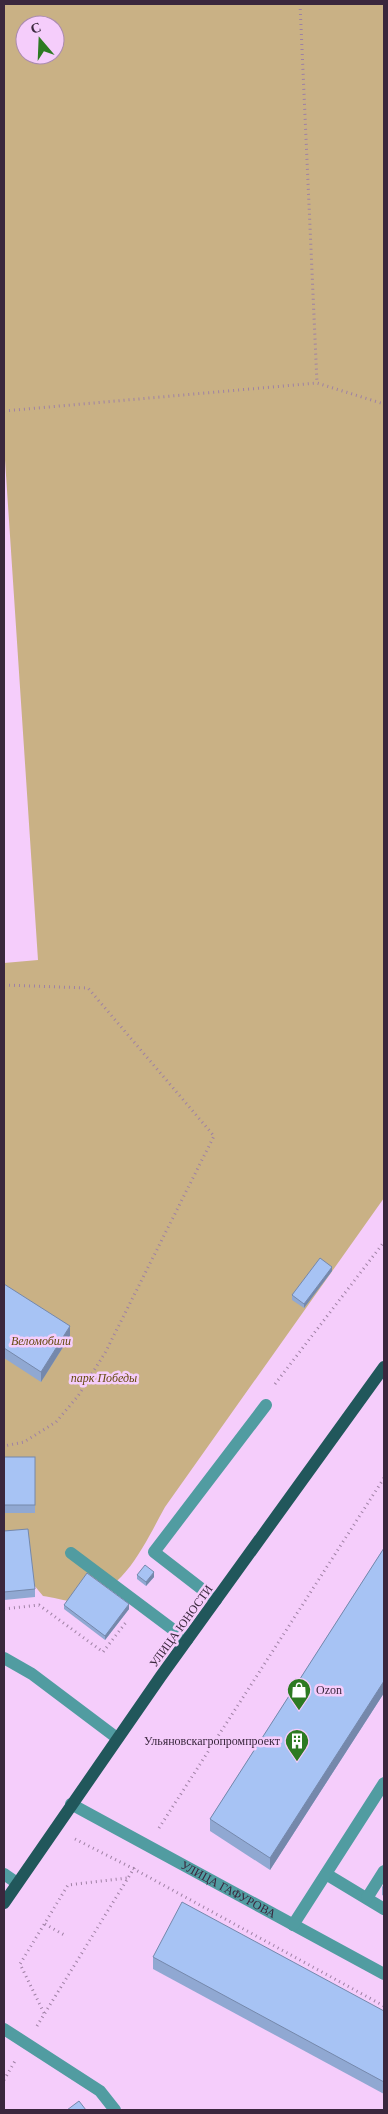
<svg xmlns="http://www.w3.org/2000/svg" width="388" height="2114" viewBox="0 0 388 2114" font-family="Georgia,serif">
	<style>
		.green { fill: #c9b185; fill-rule: evenodd }
		.lines { fill: none; stroke-linecap: round; stroke-linejoin: round }
		.path { stroke: #9f81a4; stroke-width: 3; stroke-dasharray: 1 4; stroke-linecap: butt }
		.minor { stroke: #519ca1; stroke-width: 12 }
		.major { stroke: #21575b; stroke-width: 12 }
		.wall { fill: #90a8d2 }
		.shaded-wall { fill: #7588ab }
		.building { fill: #a7c3f4; stroke: #7588ab }
		.labels { text-anchor: middle; dominant-baseline: central; stroke-width: 5; stroke-linejoin: round; paint-order: stroke }
		.park-label { font-size: 12px; font-style: italic; fill: #664a0f; stroke: #f5cdfb }
		.street-label { font-size: 12px; fill: #3a273d; stroke: #f5cdfb }
		.poi-label { font-size: 12px; fill: #3a273d; stroke: #f5cdfb; text-anchor: start }
	</style>
	<rect width="100%" height="100%" fill="#f5cdfb"/>
	<!-- green -->
	<path class="green" d="M4,4h380v1194l-219,309c-20,36 -40,84 -84,94 -11,2 -28,-4 -38,-5l-14,-17h-25v-616l34,-3 -33,-500h-1zM25,25h30v30h-30z"/>
	<g class="lines">
		<!-- path -->
		<g class="path">
			<path d="M300,4l17,379"/>
			<path d="M4,411l313,-28 67,21"/>
			<path d="M4,985l84,3 126,148 -109,217 -27,43 -22,26 -32,20 -20,4"/>
			<path d="M275,1384l109,-142"/>
			<path d="M4,1609l35,-4 64,47 24,-31"/>
			<path d="M159,1828l225,-350"/>
			<path d="M75,1839l59,30 250,137"/>
			<path d="M45,1924l21,12"/>
			<path d="M44,2013l-24,-49 48,-79 59,-7"/>
			<path d="M37,2026l99,-161"/>
			<path d="M4,2080l11,-19"/>
		</g>
		<!-- minor -->
		<g class="minor">
			<path d="M71,1553l116,87"/>
			<path d="M216,1600l-62,-48 112,-147"/>
			<path d="M4,1658l28,16 85,64"/>
			<path id="s1" d="M71,1804l313,170"/>
			<path d="M4,1874l13,9"/>
			<path d="M326,1874l58,35"/>
			<path d="M367,1898l17,-27"/>
			<path d="M293,1925l91,-142"/>
			<path d="M4,2029l96,62 15,19"/>
		</g>
		<!-- major -->
		<path class="major" d="M4,1903l157,-227 223,-309"/>
	</g>
	<!-- wall -->
	<g class="wall">
		<path d="M332,1271l-28,37 -12,-8v-5z"/>
		<path d="M4,1284l66,52 -29,46 -37,-24z"/>
		<rect x="4" y="1457" width="31" height="56"/>
		<path d="M4,1531l31,58v8l-31,3z"/>
		<path d="M384,1548v145l-114,177 -60,-39v-12z"/>
		<path d="M137,1575l17,2 -8,9 -9,-7z"/>
		<path d="M64,1605l65,4 -24,31 -41,-31z"/>
		<path d="M384,1884v12l-2,-1v-8z"/>
		<path d="M153,1957l231,54v83l-231,-125z"/>
	</g>
	<!-- shaded-wall -->
	<g class="shaded-wall">
		<path d="M332,1267v4l-28,37v-4z"/>
		<path d="M70,1326v10l-29,46v-10z"/>
		<path d="M154,1572v5l-8,9v-4z"/>
		<path d="M129,1604v5l-24,31v-4z"/>
		<path d="M384,1681v12l-114,177v-12z"/>
	</g>
	<!-- building -->
	<g class="building">
		<path d="M320,1258l12,9 -28,37 -12,-9z"/>
		<path d="M4,1284l66,42 -29,46 -37,-24z"/>
		<rect x="4" y="1457" width="31" height="48"/>
		<path d="M28,1529l7,60 -31,3v-61z"/>
		<path d="M384,1548v133l-114,177 -60,-39z"/>
		<path d="M145,1565l9,7 -8,10 -9,-7z"/>
		<path d="M87,1573l42,31 -24,32 -41,-31z"/>
		<path d="M182,1902l202,109v71l-231,-125z"/>
		<path d="M79,2101l7,9h-19z"/>
	</g>
	<!-- icons -->
	<defs>
		<g id="shop-pin" transform="scale(1.25)"><path d="M0 17L-7.5 6A9.5 9.5 0 1 1 7.5 6Z" fill="#2d7a22" stroke="#f5cdfb"/><path d="M-5-2.5h2.3a2.7 3.5 0 0 1 5.4 0H5L5.5 6h-11ZM-1.5-2.5h3a1.5 2.3 0 0 0-3 0Z" fill="#fff"/></g>
		<g id="building-pin" transform="scale(1.25)"><path d="M0 17L-7.5 6A9.5 9.5 0 1 1 7.5 6Z" fill="#2d7a22" stroke="#f5cdfb"/><path d="M-4-6H4V6H1V3H-1V6H-4ZM-2.5-4.3h1.7v1.8h-1.7ZM.8-4.3h1.7v1.8H.8ZM-2.5-1h1.7V.8h-1.7ZM.8-1h1.7V.8H.8Z" fill="#fff"/></g>
	</defs>
	<g fill-rule="evenodd">
		<use href="#shop-pin" x="299" y="1690"/>
		<use href="#building-pin" x="297" y="1741"/>
	</g>
	<g class="labels">
		<!-- park labels -->
		<g class="park-label">
			<text x="41" y="1341">Веломобили</text>
			<text x="104" y="1378">парк Победы</text>
		</g>
		<!-- street labels -->
		<g class="street-label">
			<text transform="translate(181 1626) rotate(-54)">УЛИЦА ЮНОСТИ</text>
			<text stroke="none"><textPath href="#s1" startOffset="179">УЛИЦА ГАФУРОВА</textPath></text>
		</g>
		<!-- poi labels -->
		<g class="poi-label">
			<text x="316" y="1690">Ozon</text>
			<text x="280" y="1741" text-anchor="end">Ульяновскагропромпроект</text>
		</g>
	</g>
	<!-- border -->
	<rect width="388" height="2114" fill="none" stroke="#3a273d" stroke-width="10"/>
	<!-- north arrow -->
	<g transform="translate(40 40) rotate(341)"><circle r="24" fill="#f5cdfb" stroke="#aa8baf"/>
	<path d="M0-4L9 19L0 12L-9 19Z" fill="#2d7a22"/>
	<text y="-8" font-size="14" font-weight="bold" text-anchor="middle" fill="#3a273d">С</text>
	</g>
</svg>
